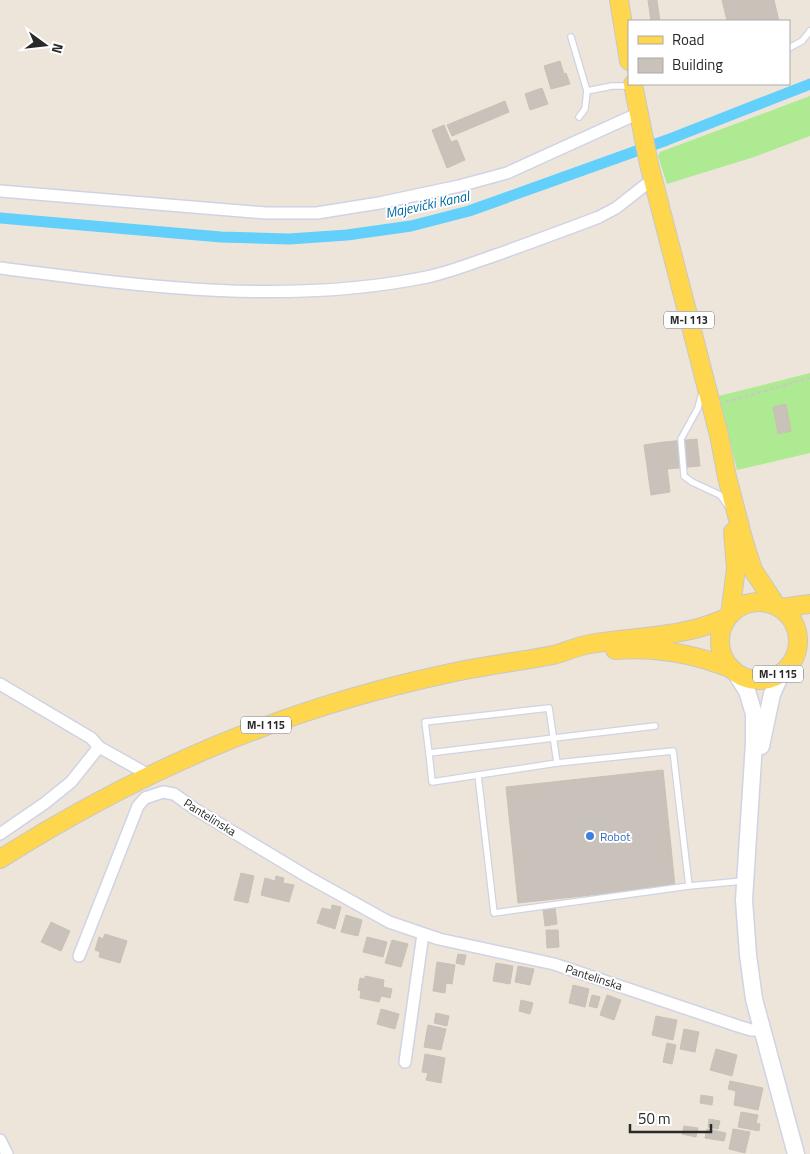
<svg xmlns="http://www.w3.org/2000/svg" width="810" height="1154" viewBox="0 0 810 1154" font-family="'Titillium Web',sans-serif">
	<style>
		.grass { fill: #aeea91 }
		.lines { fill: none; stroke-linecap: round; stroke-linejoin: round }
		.canal { stroke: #62d0fa; stroke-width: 11 }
		.building { fill: #c8c2ba; stroke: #c9c1b3 }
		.service-casing { stroke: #cfd3e4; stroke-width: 8 }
		.minor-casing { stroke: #cfd3e4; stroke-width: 14 }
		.secondary-casing { stroke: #cfd3e4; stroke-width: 19 }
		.primary-casing { stroke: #c8c8c8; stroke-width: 20 }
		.path { stroke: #c8c8c8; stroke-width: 2; stroke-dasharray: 4 2.5; stroke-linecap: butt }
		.service { stroke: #fff; stroke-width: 5.5 }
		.minor { stroke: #fff; stroke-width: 11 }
		.secondary { stroke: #fff; stroke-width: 16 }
		.primary { stroke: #fed74e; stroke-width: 18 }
		.shop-dot { fill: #3f7fe0; stroke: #fff; stroke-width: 2 }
		.labels { text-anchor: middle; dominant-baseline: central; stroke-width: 4; stroke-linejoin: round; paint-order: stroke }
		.shield { fill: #fff; stroke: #6a6a6a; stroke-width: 1 }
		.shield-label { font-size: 11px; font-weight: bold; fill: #2a2a2a }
		.street-label { font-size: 12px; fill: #2a2a2a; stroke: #fff }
		.shop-label { font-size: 12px; fill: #366cbe; stroke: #fff; text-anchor: start }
		.water-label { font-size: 14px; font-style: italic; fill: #006ba7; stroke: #fff }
	</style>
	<rect width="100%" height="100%" fill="#ede5da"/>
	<!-- grass -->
	<g class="grass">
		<path d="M810,96v40l-56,21 -87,27 -9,-28 2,-4z"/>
		<path d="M810,373v80l-73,17 -18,-74z"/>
	</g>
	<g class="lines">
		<!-- canal -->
		<path class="canal" d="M0,218l221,19 68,2 58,-4 64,-9 58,-15 198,-71 143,-56"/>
	</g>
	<!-- building -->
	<g class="building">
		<path d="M648,0h9l3,21h-9z"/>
		<path d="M722,0h52l5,21h-52z"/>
		<path d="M560,61l4,13 2,-1 4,11 -19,5 -7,-23z"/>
		<path d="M542,88l6,16 -18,6 -5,-16z"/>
		<path d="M505,101l4,11 -57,24 -5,-11z"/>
		<path d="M444,125l7,17 6,-2 8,20 -18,8 -15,-38z"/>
		<path d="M786,404l5,27 -13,3 -5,-27z"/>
		<path d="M697,439l3,27 -33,3 -3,-27z"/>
		<path d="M664,442l6,50 -19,3 -7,-50z"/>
		<path d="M663,770l12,116 -157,17 -12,-116z"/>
		<path d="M241,873l13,3 -6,27 -14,-3z"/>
		<path d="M276,876l8,2 -1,5 11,2 -5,17 -28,-7 4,-17 10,3z"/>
		<path d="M332,905l9,2 -6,22 -18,-6 5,-15 9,2z"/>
		<path d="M555,907l2,17 -12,2 -2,-17z"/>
		<path d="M346,915l16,5 -4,16 -17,-4z"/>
		<path d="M51,922l19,9 -9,20 -20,-9z"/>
		<path d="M546,930h12l1,17 -12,1z"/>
		<path d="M105,934l22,7 -7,22 -21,-6 1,-5 -5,-2 4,-13 4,2z"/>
		<path d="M367,937l20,5 -4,15 -20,-5z"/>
		<path d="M392,940l16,4 -7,23 -16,-4z"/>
		<path d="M458,954l8,1 -2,10 -8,-2z"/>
		<path d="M437,962l18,3 -3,19 -6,-1 -1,10 -12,-2z"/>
		<path d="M496,963l17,3 -3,18 -17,-3z"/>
		<path d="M518,966l16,3 -4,16 -15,-3z"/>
		<path d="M365,976l19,4 -1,7 9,2 -2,9 -9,-2 -2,6 -19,-4 1,-7 -3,-1 2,-12 5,1z"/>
		<path d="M573,985l16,4 -4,18 -16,-4z"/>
		<path d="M592,995l8,2 -3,11 -8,-2z"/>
		<path d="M607,995l14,5 -7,20 -14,-5z"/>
		<path d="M521,1000l12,3 -3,11 -11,-3z"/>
		<path d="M381,1009l18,5 -4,15 -18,-5z"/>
		<path d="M436,1013l13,3 -2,10 -13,-3z"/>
		<path d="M656,1016l21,4 -4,20 -21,-5z"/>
		<path d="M428,1025l18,4 -5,21 -17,-3z"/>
		<path d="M684,1029l15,3 -4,20 -15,-3z"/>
		<path d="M667,1043l9,2 -4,19 -9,-2z"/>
		<path d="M716,1049l21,6 -5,21 -22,-6z"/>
		<path d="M425,1054l20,4 -4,25 -15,-3 2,-7 -6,-1z"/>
		<path d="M730,1081l33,7 -5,22 -24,-5 2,-14 -8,-2z"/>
		<path d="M701,1095l12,2 -1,8 -12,-2z"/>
		<path d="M741,1112l17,3 -2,8 4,1 -1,7 -21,-4z"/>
		<path d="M709,1119l11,2 -2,8 -10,-2z"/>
		<path d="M684,1126l14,2 -2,9 -14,-3z"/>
		<path d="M707,1129l19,4 -2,8 -19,-3z"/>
		<path d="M733,1129l17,3 -5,21 -16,-4z"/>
	</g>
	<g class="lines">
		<!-- service casing -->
		<g class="service-casing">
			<g id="service">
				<path d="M571,37l16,54"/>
				<path d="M789,48l13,-7 8,-10"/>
				<path d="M579,117l6,-8 2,-18 25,-5h19"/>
				<path d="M702,393l-4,15 -17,31 3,37 8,6 28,13 8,11"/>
				<path d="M655,726l-226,27 -4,-31 124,-14 8,55 116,-12 16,135"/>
				<path d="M429,753l3,29 125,-19"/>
				<path d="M478,775l16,138 195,-27 54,-5"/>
			</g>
		</g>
		<!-- minor casing -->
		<g class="minor-casing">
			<g id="minor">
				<path d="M0,191l266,22h51l62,-10 80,-17 48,-13 132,-60"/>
				<path d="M0,268c141,18 285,38 427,9 24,-5 48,-15 72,-23 33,-12 66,-24 100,-37l17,-9 37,-29"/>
				<path d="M0,684l91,54 8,9 50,28"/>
				<path d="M0,834l45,-31 26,-21 28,-35"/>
				<path d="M79,956l59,-150 7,-8 18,-6 11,2 21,15 113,68 81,45 50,17 115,25 184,62 13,4h11"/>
				<path d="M405,1062l18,-128"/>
				<path d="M0,1140l7,14"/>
			</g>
		</g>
		<!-- secondary casing -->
		<g class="secondary-casing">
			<g id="secondary">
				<path d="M735,672l12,19 7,23v29l-10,157 4,55 6,44 42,155"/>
				<path d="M761,746l11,-52 10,-22"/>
			</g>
		</g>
		<!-- primary casing -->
		<g class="primary-casing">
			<g id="primary">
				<path d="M619,0l10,61"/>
				<path d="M633,84l16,80 70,271 8,42 17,65 9,28 23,35"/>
				<circle cx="759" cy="641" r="39"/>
				<path d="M781,608l29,-4"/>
				<path d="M730,615l6,-47 -3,-36"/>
				<path d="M615,650c40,-3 80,4 117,19"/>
				<path d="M0,859c141,-89 282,-150 446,-185 35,-8 71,-12 107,-19 12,-3 25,-9 37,-11 33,-6 67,-6 100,-14 13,-2 25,-8 37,-12"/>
			</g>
		</g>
		<!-- path -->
		<path class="path" d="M726,402l84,-24"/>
		<!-- service -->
		<use href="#service" class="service"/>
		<!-- minor -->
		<use href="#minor" class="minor"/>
		<!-- secondary -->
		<use href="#secondary" class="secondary"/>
		<!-- primary -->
		<use href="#primary" class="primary"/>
	</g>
	<!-- markers -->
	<circle class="shop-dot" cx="590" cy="836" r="5"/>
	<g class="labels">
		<!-- shield labels -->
		<g class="shield">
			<rect x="664" y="311.5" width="50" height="17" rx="4"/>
			<rect x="753" y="665.5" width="50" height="17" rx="4"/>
			<rect x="241" y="716.5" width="50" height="17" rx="4"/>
		</g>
		<g class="shield-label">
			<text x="689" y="320">M-I 113</text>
			<text x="778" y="674">M-I 115</text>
			<text x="266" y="725">M-I 115</text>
		</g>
		<!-- street labels -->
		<g class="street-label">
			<text transform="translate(210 817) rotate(32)">Pantelinska</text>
			<text transform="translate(594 977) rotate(18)">Pantelinska</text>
		</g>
		<!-- shop labels -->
		<g class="shop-label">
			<text x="600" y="836">Robot</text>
		</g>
		<!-- water labels -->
		<g class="water-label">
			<text transform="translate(427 204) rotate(-12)">Majevički Kanal</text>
		</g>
	</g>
	<!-- legend -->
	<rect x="628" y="20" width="162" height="65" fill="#ffffff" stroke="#aaaaaa"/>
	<rect x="638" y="36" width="25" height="8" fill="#fed74e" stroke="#aaaaaa"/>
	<text x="672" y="45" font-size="15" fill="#2a2a2a">Road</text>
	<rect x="638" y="58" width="25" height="15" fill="#c8c2ba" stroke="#aaaaaa"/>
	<text x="672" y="70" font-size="15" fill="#2a2a2a">Building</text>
	<!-- north arrow -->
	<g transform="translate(45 45) rotate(105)" stroke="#ffffff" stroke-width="4" paint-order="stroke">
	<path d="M0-4L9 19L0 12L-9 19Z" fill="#2a2a2a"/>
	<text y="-8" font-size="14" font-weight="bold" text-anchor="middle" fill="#2a2a2a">N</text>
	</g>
	<!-- scale -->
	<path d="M630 1124v8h81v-8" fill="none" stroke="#2a2a2a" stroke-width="2.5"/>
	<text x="638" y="1124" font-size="15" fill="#2a2a2a" stroke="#ffffff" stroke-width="4" paint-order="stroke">50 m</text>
</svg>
